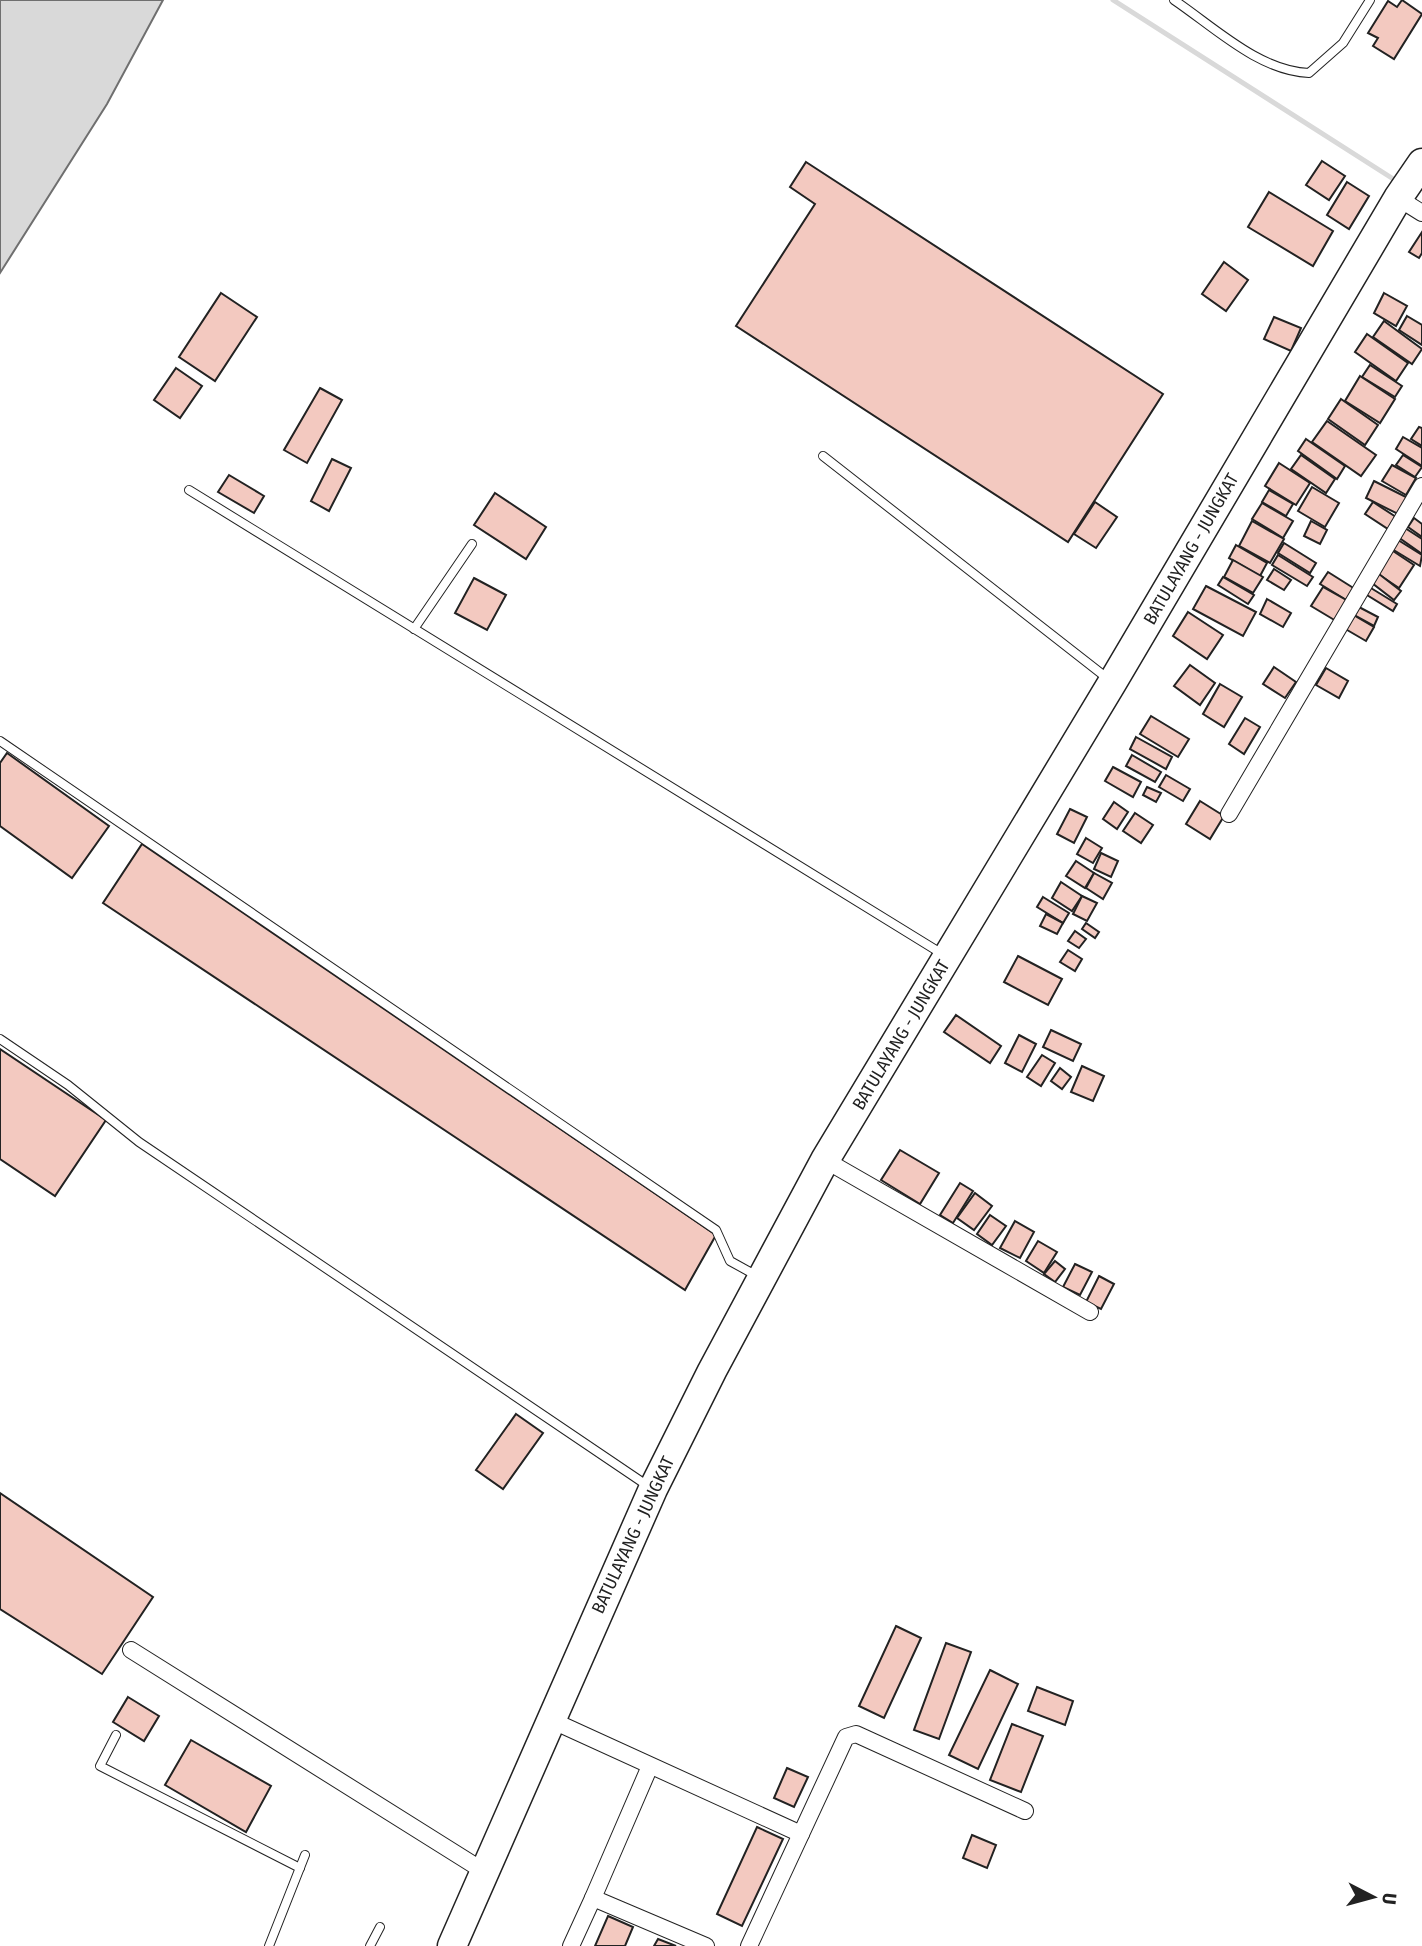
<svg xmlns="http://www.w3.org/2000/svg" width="1422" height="1946" viewBox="0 0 1422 1946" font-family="'Fira Sans Condensed',sans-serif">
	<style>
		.water { fill: #d9d9d9; stroke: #6f6f6f; stroke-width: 2 }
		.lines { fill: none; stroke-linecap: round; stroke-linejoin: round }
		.stream { stroke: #d9d9d9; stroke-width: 5 }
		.building { fill: #f3c9c0; stroke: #222; stroke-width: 2 }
		.lane-casing { stroke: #222; stroke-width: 10 }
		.street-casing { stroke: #222; stroke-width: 18 }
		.highway-casing { stroke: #222; stroke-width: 31 }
		.lane { stroke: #fff; stroke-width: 8 }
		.street { stroke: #fff; stroke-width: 16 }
		.highway { stroke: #fff; stroke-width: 28 }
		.labels { text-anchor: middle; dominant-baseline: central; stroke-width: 5; stroke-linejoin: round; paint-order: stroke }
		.street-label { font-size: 18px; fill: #222; stroke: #fff }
	</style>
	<rect width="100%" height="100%" fill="#fff"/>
	<!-- water -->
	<path class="water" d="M0,0h163l-56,104 -107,169z"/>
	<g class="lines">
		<!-- stream -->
		<path class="stream" d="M1113,0l285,182"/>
	</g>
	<!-- building -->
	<g class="building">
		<path d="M1402,0l20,14 -28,45 -21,-13 5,-8 -10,-5 20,-32 9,6z"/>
		<path d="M1322,161l23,15 -16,24 -23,-15z"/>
		<path d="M806,162l357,232 -95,148 -332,-216 79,-122 -25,-17z"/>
		<path d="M1347,182l22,14 -20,33 -22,-14z"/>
		<path d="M1269,192l64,39 -20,35 -65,-39z"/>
		<path d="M1422,232v21l-3,5 -10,-6z"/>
		<path d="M1224,262l24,18 -22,31 -24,-17z"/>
		<path d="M221,293l36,24 -42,64 -36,-24z"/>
		<path d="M1384,293l23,13 -11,20 -22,-13z"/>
		<path d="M1407,316l15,9v20l-23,-15z"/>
		<path d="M1274,317l27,11 -10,23 -27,-12z"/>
		<path d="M1384,321l38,28 -10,15 -39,-27z"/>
		<path d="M1367,334l41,29 -12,18 -41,-29z"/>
		<path d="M1370,365l32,21 -7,11 -33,-20z"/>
		<path d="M176,368l26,18 -22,32 -26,-18z"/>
		<path d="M1360,376l35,23 -15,24 -35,-22z"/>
		<path d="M320,388l22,12 -35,63 -23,-13z"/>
		<path d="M1341,399l37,26 -13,20 -37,-26z"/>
		<path d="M1327,421l49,34 -15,21 -49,-34z"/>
		<path d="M1419,427l3,1v18l-11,-7z"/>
		<path d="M1403,437l19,11v18l-26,-17z"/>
		<path d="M1306,439l39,27 -8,13 -39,-28z"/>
		<path d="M1301,455l34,24 -9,14 -35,-24z"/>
		<path d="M1403,455l19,12 -7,10 -19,-12z"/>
		<path d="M332,459l19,9 -22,43 -18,-10z"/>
		<path d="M1279,463l31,20 -14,22 -31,-19z"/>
		<path d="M1392,465l24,13 -10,17 -24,-14z"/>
		<path d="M229,475l35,21 -10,17 -36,-21z"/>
		<path d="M1374,481l34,17 -8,17 -34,-17z"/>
		<path d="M1312,487l27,16 -14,24 -27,-16z"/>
		<path d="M1269,490l24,14 -7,12 -24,-14z"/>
		<path d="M495,493l51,34 -20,32 -52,-34z"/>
		<path d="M1095,502l22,15 -21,31 -22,-14z"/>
		<path d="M1373,502l23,15 -8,12 -23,-15z"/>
		<path d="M1262,503l31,18 -10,17 -31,-19z"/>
		<path d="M1414,518l8,6v13l-14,-10z"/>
		<path d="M1252,521l32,18 -14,24 -31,-17z"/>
		<path d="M1311,521l16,9 -7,14 -16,-8z"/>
		<path d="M1405,528l17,11v15l-24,-17z"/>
		<path d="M1398,540l24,15 -2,11 -28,-17z"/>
		<path d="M1284,543l32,20 -6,10 -32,-20z"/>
		<path d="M1236,545l31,18 -7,13 -31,-18z"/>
		<path d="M1390,549l24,16 -15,23 -24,-16z"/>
		<path d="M1278,555l35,22 -6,9 -35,-21z"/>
		<path d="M1233,560l30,17 -10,16 -29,-16z"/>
		<path d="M1274,569l17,11 -7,10 -17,-10z"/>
		<path d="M1328,572l27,17 -7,12 -28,-17z"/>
		<path d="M1379,574l22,17 -7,9 -22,-17z"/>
		<path d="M1223,577l31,18 -6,9 -30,-19z"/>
		<path d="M474,578l32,17 -19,35 -32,-17z"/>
		<path d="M1366,585l31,19 -4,7 -31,-19z"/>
		<path d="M1206,586l50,26 -13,24 -50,-27z"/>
		<path d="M1323,587l25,14 -12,20 -25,-15z"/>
		<path d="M1267,599l24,14 -8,14 -23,-13z"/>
		<path d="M1357,606l21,11 -4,9 -22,-12z"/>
		<path d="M1188,612l35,23 -16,24 -34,-23z"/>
		<path d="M1350,613l24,14 -8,14 -24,-14z"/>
		<path d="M1190,665l25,18 -15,22 -26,-19z"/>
		<path d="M1274,667l22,15 -11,16 -22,-14z"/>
		<path d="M1326,668l22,13 -9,17 -23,-13z"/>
		<path d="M1220,684l22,13 -18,30 -21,-13z"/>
		<path d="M1151,716l38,23 -11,18 -38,-23z"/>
		<path d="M1245,718l15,9 -16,27 -15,-10z"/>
		<path d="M1136,737l36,20 -6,12 -36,-20z"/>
		<path d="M7,753l102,73 -37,52 -72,-52v-63z"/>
		<path d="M1132,755l29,17 -6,10 -29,-16z"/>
		<path d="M1113,767l28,15 -8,15 -28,-16z"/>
		<path d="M1166,775l24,14 -7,12 -24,-14z"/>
		<path d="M1147,787l14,6 -5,9 -13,-7z"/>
		<path d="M1200,801l24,15 -14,23 -24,-15z"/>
		<path d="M1114,802l14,10 -11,17 -14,-10z"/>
		<path d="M1070,809l17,8 -13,26 -17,-9z"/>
		<path d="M1135,813l18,12 -12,18 -18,-12z"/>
		<path d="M1086,838l16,10 -9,15 -16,-9z"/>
		<path d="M142,844l574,391 -31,55 -582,-387z"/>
		<path d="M1101,853l17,8 -7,16 -17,-8z"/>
		<path d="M1076,861l18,12 -9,15 -19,-12z"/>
		<path d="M1094,873l18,10 -9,16 -17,-11z"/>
		<path d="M1061,882l21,14 -10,15 -20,-13z"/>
		<path d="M1082,896l15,7 -10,18 -14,-7z"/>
		<path d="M1043,897l26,16 -6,10 -26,-16z"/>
		<path d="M1046,914l17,9 -6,11 -17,-8z"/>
		<path d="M1086,923l13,9 -4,6 -13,-9z"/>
		<path d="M1075,931l11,8 -7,9 -11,-7z"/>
		<path d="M1068,950l14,9 -7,12 -15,-9z"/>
		<path d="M1018,956l44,23 -14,26 -44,-23z"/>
		<path d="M956,1015l45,31 -11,17 -46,-31z"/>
		<path d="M1051,1030l30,14 -8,17 -30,-14z"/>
		<path d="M1019,1035l17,9 -14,28 -17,-9z"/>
		<path d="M0,1049l106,71 -51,76 -55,-37z"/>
		<path d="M1042,1055l13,8 -14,23 -14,-9z"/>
		<path d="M1082,1066l22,10 -11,25 -22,-9z"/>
		<path d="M1060,1068l11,9 -9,12 -11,-8z"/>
		<path d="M900,1150l39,23 -19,31 -39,-24z"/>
		<path d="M960,1183l13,8 -20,32 -13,-8z"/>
		<path d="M975,1193l17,13 -18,24 -17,-12z"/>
		<path d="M990,1215l16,11 -14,19 -15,-11z"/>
		<path d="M1015,1221l19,11 -14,26 -20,-10z"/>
		<path d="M1038,1241l19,11 -13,21 -18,-12z"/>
		<path d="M1055,1261l10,8 -10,13 -11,-8z"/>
		<path d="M1075,1264l17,8 -12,23 -17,-8z"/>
		<path d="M1099,1276l15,8 -13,25 -15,-7z"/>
		<path d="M516,1414l27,19 -40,56 -27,-19z"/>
		<path d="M0,1493l153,104 -51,77 -102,-65z"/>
		<path d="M896,1626l25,12 -37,80 -25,-12z"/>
		<path d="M946,1643l25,9 -32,87 -25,-9z"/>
		<path d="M990,1670l28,14 -40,85 -29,-14z"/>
		<path d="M1037,1687l36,14 -8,24 -37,-14z"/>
		<path d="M128,1697l31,19 -15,25 -31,-19z"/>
		<path d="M1012,1724l31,12 -22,56 -31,-12z"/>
		<path d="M191,1740l80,46 -25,46 -81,-47z"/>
		<path d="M787,1768l21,9 -14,30 -20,-9z"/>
		<path d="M757,1827l26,12 -41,87 -25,-12z"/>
		<path d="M972,1835l24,10 -9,23 -24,-10z"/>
		<path d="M608,1916l25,11 -8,19h-30z"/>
		<path d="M658,1939l18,7h-22z"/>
	</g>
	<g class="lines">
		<!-- lane casing -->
		<g class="lane-casing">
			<g id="lane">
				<path d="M1174,0c40,27 85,71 135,73l34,-30 27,-43"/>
				<path d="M823,456l284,222"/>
				<path d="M189,490l755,465"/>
				<path d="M414,629l58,-85"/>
				<path d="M0,741l716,489 14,31 29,16"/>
				<path d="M0,1039l68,46 71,57 509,344"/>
				<path d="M116,1735l-16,31 200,102"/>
				<path d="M269,1946l36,-91"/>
				<path d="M370,1946l10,-19"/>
			</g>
		</g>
		<!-- street casing -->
		<g class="street-casing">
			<g id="street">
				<path d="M1398,198l24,15"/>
				<path d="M1229,814l193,-328"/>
				<path d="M825,1160l265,152"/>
				<path d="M131,1650l354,222"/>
				<path d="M551,1720l250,114"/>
				<path d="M650,1766l-57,132 113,48"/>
				<path d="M571,1946l22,-48"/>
				<path d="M749,1946l97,-209 10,-3 169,77"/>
			</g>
		</g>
		<!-- highway casing -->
		<g class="highway-casing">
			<path id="highway" d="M452,1946l201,-457 59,-118 113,-211 287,-477 286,-485 24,-35"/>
		</g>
		<!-- lane -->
		<use href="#lane" class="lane"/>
		<!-- street -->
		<use href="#street" class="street"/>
		<!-- highway -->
		<use href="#highway" class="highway"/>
	</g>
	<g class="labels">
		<!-- street labels -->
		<g class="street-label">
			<text transform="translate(1191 549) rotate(-60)">BATULAYANG - JUNGKAT</text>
			<text transform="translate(901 1035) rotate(-59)">BATULAYANG - JUNGKAT</text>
			<text transform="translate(633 1535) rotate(-65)">BATULAYANG - JUNGKAT</text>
		</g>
	</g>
	<!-- north arrow -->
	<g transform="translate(1373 1897) rotate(96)" stroke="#ffffff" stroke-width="5" paint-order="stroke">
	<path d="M0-5L12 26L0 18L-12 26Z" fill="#222222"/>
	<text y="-10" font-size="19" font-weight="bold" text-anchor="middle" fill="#222222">U</text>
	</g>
</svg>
